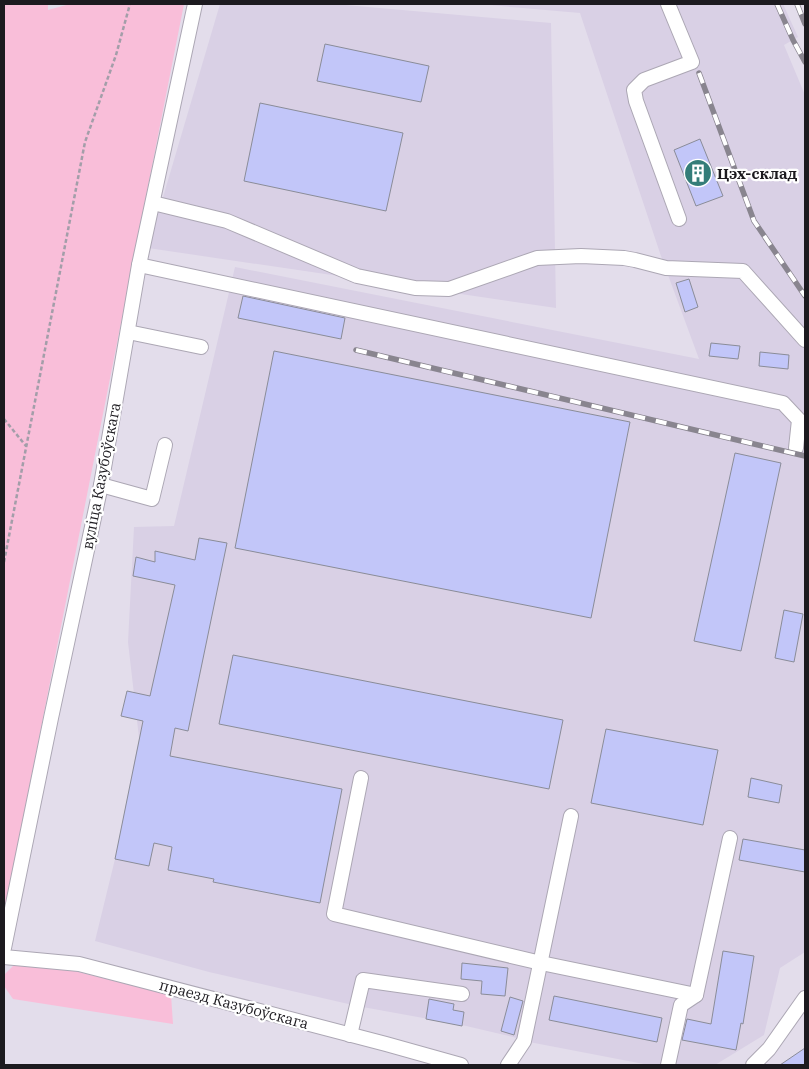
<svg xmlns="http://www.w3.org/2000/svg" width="809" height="1069" viewBox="0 0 809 1069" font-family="'IBM Plex Serif',serif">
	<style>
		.built { fill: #d9d0e5 }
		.green { fill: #f9bed9 }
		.building { fill: #c2c6f9; stroke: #8a8c98 }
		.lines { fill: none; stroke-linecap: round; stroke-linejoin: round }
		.minor-casing { stroke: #aca7b4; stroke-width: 16 }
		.path { stroke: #a39ea9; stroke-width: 2.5; stroke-dasharray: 4 2.5; stroke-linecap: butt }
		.minor { stroke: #fff; stroke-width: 14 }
		.rail-casing { stroke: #89858f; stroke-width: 5.5 }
		.rail { stroke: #fff; stroke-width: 4; stroke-dasharray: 11; stroke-linecap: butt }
		.labels { text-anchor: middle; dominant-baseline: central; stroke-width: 4.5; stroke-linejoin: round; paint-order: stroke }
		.poi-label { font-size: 15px; font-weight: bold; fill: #1c1a1f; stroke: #fff; text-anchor: start }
		.street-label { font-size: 15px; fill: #1c1a1f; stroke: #fff }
	</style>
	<rect width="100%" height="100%" fill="#e3ddeb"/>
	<!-- built -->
	<g class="built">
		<path d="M220,4h114l217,19 5,285 -408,-60z"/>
		<path d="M478,4h305l15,33 -14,8 21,50v857l-25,16 -16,67 -49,30h-66l-125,-24 -7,-3 -55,-13 -105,-19 -148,-34 -114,-31 20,-82 24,-121 -11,-96 6,-115 40,-1 61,-259 464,92 -38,-103 -81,-243z"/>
	</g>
	<!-- green -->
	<g class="green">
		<path d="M4,4h44v6l22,-6h114l-180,911z"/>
		<path d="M46,964l125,31 2,29 -160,-25 -9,-13v-11l9,-9z"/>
	</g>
	<!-- building -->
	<g class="building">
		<path d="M325,44l104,22 -8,36 -104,-21z"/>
		<path d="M260,103l143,30 -17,78 -142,-30z"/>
		<path d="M700,139l23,57 -27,10 -22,-56z"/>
		<path d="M689,279l9,28 -13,5 -9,-29z"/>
		<path d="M243,296l102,22 -4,21 -103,-21z"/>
		<path d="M711,343l29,3 -2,13 -29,-3z"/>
		<path d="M274,351l356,71 -39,196 -356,-70z"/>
		<path d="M760,352l29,3 -1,14 -29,-3z"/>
		<path d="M735,453l46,10 -40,188 -47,-10z"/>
		<path d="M199,538l28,5 -39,188 -13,-3 -5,28 172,33 -22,114 -107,-21 1,-3 -46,-9 4,-23 -18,-4 -5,23 -34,-7 28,-138 -22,-5 6,-25 23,5 25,-111 -42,-9 3,-19 19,5v-11l40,9z"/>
		<path d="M784,610l19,4 -9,48 -19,-4z"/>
		<path d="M233,655l330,65 -14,69 -330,-65z"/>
		<path d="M606,729l112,21 -15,75 -112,-22z"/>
		<path d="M751,778l31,7 -3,18 -31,-6z"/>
		<path d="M743,839l62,11v22l-66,-12z"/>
		<path d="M723,951l31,5 -11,68 -2,-1 -5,27 -54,-10 5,-21 24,5z"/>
		<path d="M462,963l46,5 -3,28 -24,-2 1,-13 -21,-2z"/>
		<path d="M554,996l108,22 -5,24 -108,-22z"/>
		<path d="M510,997l13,4 -9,34 -13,-4z"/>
		<path d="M429,999l25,5 -1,6 11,2 -2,14 -36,-7z"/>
		<path d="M805,1048v17h-25z"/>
	</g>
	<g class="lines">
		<!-- minor casing -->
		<g class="minor-casing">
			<g id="minor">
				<path d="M668,4l24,58 -48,18 -10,10 2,11 43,118"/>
				<path d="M153,203l74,18 130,55 58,12 34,1 88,-31 44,-2 43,2 11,2 31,8 77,3 62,69"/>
				<path d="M139,265l644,138 16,17 -3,28"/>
				<path d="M128,332l73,15"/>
				<path d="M101,485l51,14 13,-54"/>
				<path d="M361,778l-27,136 207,49 155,32"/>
				<path d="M4,948l47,-230 50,-233 38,-220 56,-261"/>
				<path d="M4,957l75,7 307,80 75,21"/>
				<path d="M350,1035l13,-55 99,14"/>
				<path d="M508,1065l16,-24 47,-225"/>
				<path d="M668,1065l13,-60 15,-10 34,-157"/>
				<path d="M753,1065l16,-16 36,-51"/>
			</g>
		</g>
		<!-- path -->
		<g class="path">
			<path d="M4,419l22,27"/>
			<path d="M4,562l81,-420 31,-87 14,-51"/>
		</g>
		<!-- minor -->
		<use href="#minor" class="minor"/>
		<!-- rail casing -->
		<g class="rail-casing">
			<g id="rail">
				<path d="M777,4l16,36 12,22"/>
				<path d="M797,4l8,20"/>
				<path d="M699,73l55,148 51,75"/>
				<path d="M356,350l449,106"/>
			</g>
		</g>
		<!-- rail -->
		<use href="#rail" class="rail"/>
	</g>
	<!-- icons -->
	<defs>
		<g id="building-disc" transform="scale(1.4375)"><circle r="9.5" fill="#347d79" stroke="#fff"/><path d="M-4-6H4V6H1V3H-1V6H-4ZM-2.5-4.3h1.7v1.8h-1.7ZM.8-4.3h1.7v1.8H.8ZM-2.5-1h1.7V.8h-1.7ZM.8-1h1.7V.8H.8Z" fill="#fff"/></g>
	</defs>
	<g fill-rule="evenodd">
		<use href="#building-disc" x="698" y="173"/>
	</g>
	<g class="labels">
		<!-- poi labels -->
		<g class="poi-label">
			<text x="717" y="173">Цэх-склад</text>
		</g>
		<!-- street labels -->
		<g class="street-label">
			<text transform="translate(101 476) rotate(-79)">вуліца Казубоўскага</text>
			<text transform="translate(234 1004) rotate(15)">праезд Казубоўскага</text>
		</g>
	</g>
	<!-- border -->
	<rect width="809" height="1069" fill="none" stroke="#1c1a1f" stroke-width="10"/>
</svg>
